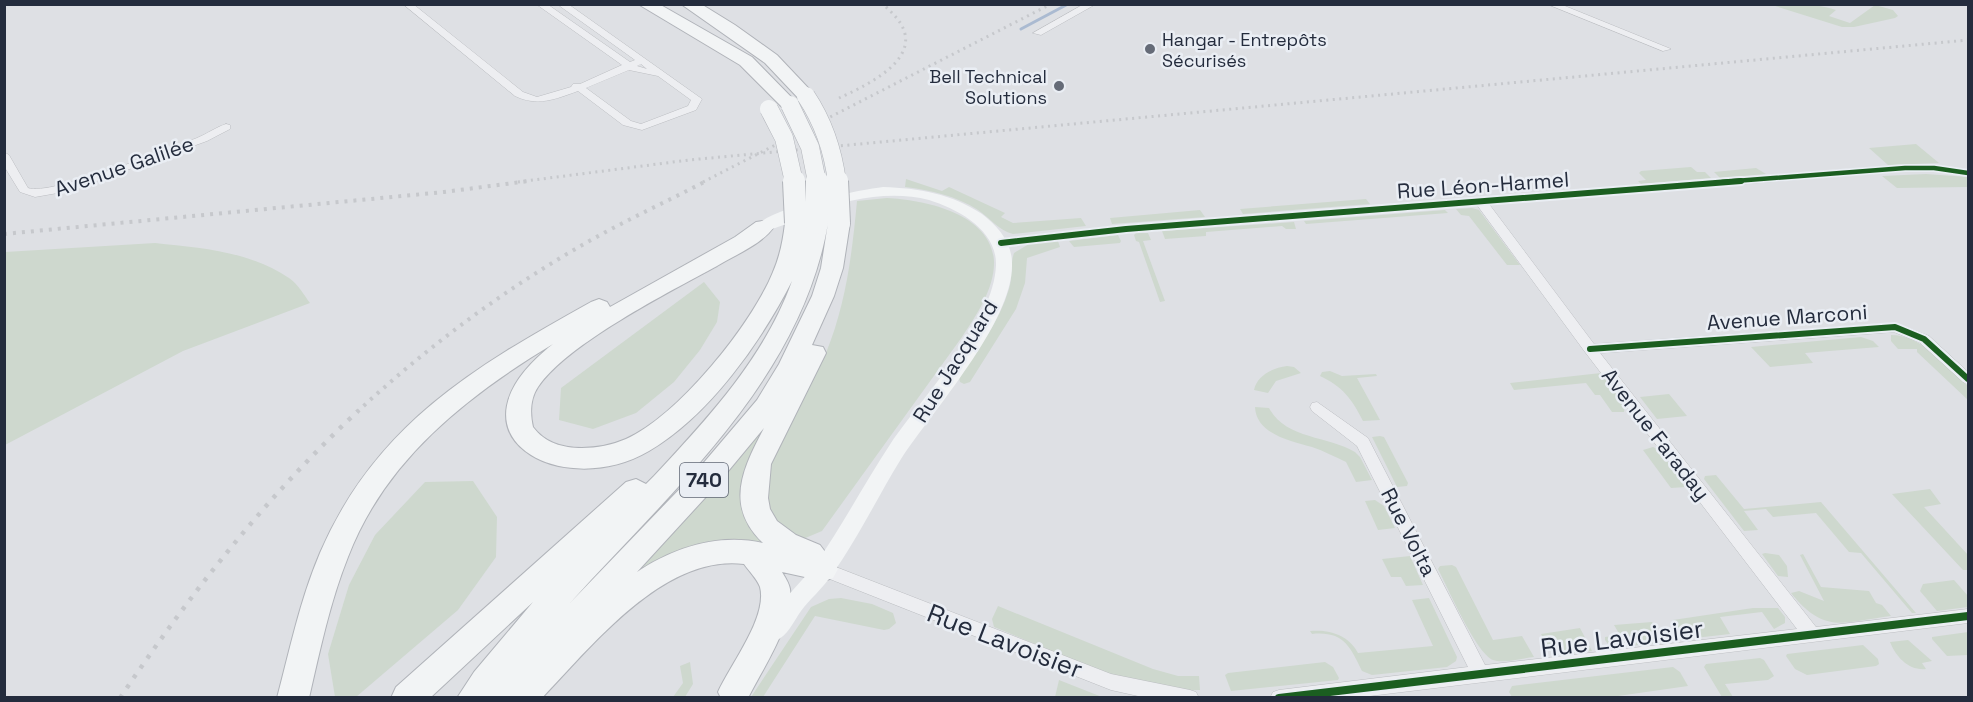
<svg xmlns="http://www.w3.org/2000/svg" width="1973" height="702" viewBox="0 0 1973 702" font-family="'Space Grotesk',sans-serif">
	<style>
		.green { fill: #ced8ce }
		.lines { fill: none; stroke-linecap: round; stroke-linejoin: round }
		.stream { stroke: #aabad1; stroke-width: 3 }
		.minor-casing { stroke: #bcbec2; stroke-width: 1 }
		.motorway-casing { stroke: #b0b3b9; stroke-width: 2 }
		.minor { fill: #edeef1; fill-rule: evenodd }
		.secondary { fill: #f2f4f5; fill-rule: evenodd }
		.motorway { fill: #f2f4f5; fill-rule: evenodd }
		.rail-far2 { stroke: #c6c8cc; stroke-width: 3; stroke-dasharray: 2 4.5; stroke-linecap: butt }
		.rail-far1 { stroke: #c6c8cc; stroke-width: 4; stroke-dasharray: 3 6; stroke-linecap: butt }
		.rail { stroke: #c6c8cc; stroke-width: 4.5; stroke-dasharray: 4 8; stroke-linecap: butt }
		.motorway-bridge-far1-casing { stroke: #b0b3b9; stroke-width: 19; stroke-linecap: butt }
		.motorway-bridge-casing { stroke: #b0b3b9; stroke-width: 24; stroke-linecap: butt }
		.motorway-bridge-far1 { stroke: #f2f4f5; stroke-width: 18 }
		.motorway-bridge { stroke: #f2f4f5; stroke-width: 22 }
		.cycleway-far2-casing { stroke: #eaeef4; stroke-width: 8 }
		.cycleway-far1-casing { stroke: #eaeef4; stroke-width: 10 }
		.cycleway-casing { stroke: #eaeef4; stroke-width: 11 }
		.cycleway-far2 { stroke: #1b5e20; stroke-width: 4.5 }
		.cycleway-far1 { stroke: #1b5e20; stroke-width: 6 }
		.cycleway { stroke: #1b5e20; stroke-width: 8 }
		.poi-dot { fill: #656b77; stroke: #eaeef4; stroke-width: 2 }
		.labels { text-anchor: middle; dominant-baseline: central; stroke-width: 5; stroke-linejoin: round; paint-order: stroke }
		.far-poi-label { font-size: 18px; fill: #242c3d; stroke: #eaeef4; text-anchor: start }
		.shield { fill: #eaeef4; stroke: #5f6674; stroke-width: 1.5 }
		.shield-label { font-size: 20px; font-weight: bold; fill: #242c3d }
		.street-label { font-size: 21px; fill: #242c3d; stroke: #eaeef4 }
		.near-street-label { font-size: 26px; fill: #242c3d; stroke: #eaeef4 }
	</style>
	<rect width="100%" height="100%" fill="#dee0e4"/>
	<!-- green -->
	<g class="green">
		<path d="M1772,5c21,-1 44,-2 64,5l-7,6 21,7 25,-18 18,5 5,6 -3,2 -41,9h-12z"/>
		<path d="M1916,144l23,19 -51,2 -19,-17z"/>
		<path d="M1691,167l6,5h8l6,6 -70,6 -3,-3 8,-1 -7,-7 2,-2z"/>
		<path d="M1756,168l10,6 -46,4 -6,-6z"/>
		<path d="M1926,174l42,3v10l-71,1 -15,-12z"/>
		<path d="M906,179l36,12 7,-4 56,26 -4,4 12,6 68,-5 5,8 -73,8c-15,-4 -23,-16 -35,-24 -22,-14 -47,-20 -73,-23z"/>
		<path d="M887,198c37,2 104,15 107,63 1,27 -18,55 -32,76l-140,194 -19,8c-17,-7 -37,-21 -40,-41 -5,-31 49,-112 63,-145 20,-49 26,-99 31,-152z"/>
		<path d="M1366,199l4,5 -127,10 -3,-5z"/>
		<path d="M1472,208l7,2 41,55h-13l-38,-49 -8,-1 -5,-6z"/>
		<path d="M1200,210l5,7 -93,7 -2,-6z"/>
		<path d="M1445,210l3,3 -142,11 -2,-3z"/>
		<path d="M1294,222l2,7h-10l-4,-3 -76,6v4l-41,3 -3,-8z"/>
		<path d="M1136,233h12l3,7 -8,1 22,60 -5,1 -21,-60 -3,-1 -2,-6z"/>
		<path d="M1118,235l3,6 -1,2 -46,4 -5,-6z"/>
		<path d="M1058,241l2,6 -33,11 -2,25 -9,26 -46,73 -6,2 -4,-2 -1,-4c19,-28 40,-56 50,-89 4,-12 1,-25 5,-36l15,-9z"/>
		<path d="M155,243c46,5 94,8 134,35 9,6 15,17 21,25l-127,48 -178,94v-193z"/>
		<path d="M704,282l16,20 -3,20 -17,28 -26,32 -38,31 -43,16 -34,-9 2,-32z"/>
		<path d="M1891,335c31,0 57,32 77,51v14l-51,-48v-3h-19l-7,-8z"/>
		<path d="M1861,337l12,4 6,6 -74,6 8,10 -43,4 -19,-20z"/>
		<path d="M1287,366l7,1 7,6 -25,8 -8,12 -14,-3c3,-15 19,-22 33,-24z"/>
		<path d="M1330,371l12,5 34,-2 1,2 -20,2 23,42 -17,1c-11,-22 -21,-35 -43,-45l2,-4z"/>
		<path d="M1601,373l24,32 -1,7h-12l-12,-17h-5l-9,-12 -72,7 -4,-7z"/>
		<path d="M785,393l-37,76 22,76 -150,40z"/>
		<path d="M1669,394l18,22 -30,3 -17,-22z"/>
		<path d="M1255,407l14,1c16,31 59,28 86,44l5,5 12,23 -16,2 -10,-20c-11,-5 -22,-11 -34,-15 -21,-6 -56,-13 -57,-40z"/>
		<path d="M1380,436l4,1 24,46 -1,3 -10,1 -25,-50z"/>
		<path d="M1653,447l6,3 27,37 -15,1 -28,-38z"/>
		<path d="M1716,475l28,34 77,-7 95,111h-4l-51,-60 -12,-1 -33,-39 -43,4 -7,-8 -22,2 14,19 -14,1 -40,-52 1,-3z"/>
		<path d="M473,481l24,36 -1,40 -38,53 -102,87h-21l-7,-43 21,-69 26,-50 50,-53z"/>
		<path d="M1930,489l11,15 -17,3 44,48v15h-5l-71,-76z"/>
		<path d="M1375,500l9,6 11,22 -17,2 -13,-29z"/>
		<path d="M1765,553l14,2 8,11 1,11 -10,-1 -16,-22z"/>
		<path d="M1803,554l18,33 48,4 7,12 6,2 9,11c-48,6 -66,19 -100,-23l8,-2 25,10 -24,-46z"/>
		<path d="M1410,556l13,29 -17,1 -5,-9h-10l-9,-18z"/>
		<path d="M1452,565l4,2 37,73 29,-4 12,21c-11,1 -31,7 -41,3 -17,-7 -45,-72 -55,-91l2,-3z"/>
		<path d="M1954,580l14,16v11l-31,4 -17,-20 3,-7z"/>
		<path d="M841,598l31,6 21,9 3,10 -7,6 -5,1 -69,-14 -52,81h-12l60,-90 18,-8z"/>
		<path d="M1429,598l28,59 -1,4 -9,6 -75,8 -10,-4c-12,-25 -19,-40 -50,-37l-2,-3c19,-2 39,4 48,22l75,-7 -21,-46z"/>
		<path d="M998,606l155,63 25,7h21l1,14c-64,3 -146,-39 -206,-63l-2,-8z"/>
		<path d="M1753,608h25l7,9v6l-11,6 -12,-17 -42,5 10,17 -44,5 -13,-19z"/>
		<path d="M1652,622l14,20 -55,6 -6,-8v-3l15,-2 -6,-10z"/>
		<path d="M1580,628l12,23 -39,4 -12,-21z"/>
		<path d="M1968,632v23l-21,1 -15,-17v-2z"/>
		<path d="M1908,640l24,21 -10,2 4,6c-17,2 -30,-12 -36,-27z"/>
		<path d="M1863,645l15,14 1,5 -3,2 -69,9 -12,-6 -9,-13 1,-2z"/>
		<path d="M1760,658l4,2 10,16 -6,4 -43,4 8,13h-11l-18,-30 2,-3z"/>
		<path d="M690,662l3,22 -8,13h-12l10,-14 -3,-17z"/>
		<path d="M1325,662l8,5 6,11 -1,2 -107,11 -6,-16 3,-2z"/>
		<path d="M1673,667l7,5 8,14 -77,11h-99l-3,-5 3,-6z"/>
		<path d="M1059,680l43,17h-47z"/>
	</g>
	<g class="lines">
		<!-- stream -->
		<path class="stream" d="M1021,29l47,-25"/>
		<!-- minor casing -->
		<g class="minor-casing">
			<g id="minor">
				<path d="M403,4h10l110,88 14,5 34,-10 2,-3h7l42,-19 -86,-61h11l83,58 5,-2 -78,-56h11l134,95 -6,11 -54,20 -19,-5 -45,-34c-22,8 -41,16 -63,5zM641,64l6,5 -10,-3zM629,70l29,6 33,24 -3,6 -47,18 -10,-3 -45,-33z"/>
				<path d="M1084,4h12l-55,31 -8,-2z"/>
				<path d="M1547,4h13l111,45 -8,2z"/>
				<path d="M226,124l4,1v4l-23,12 -138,50 -34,6 -15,-5 -16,-26v-14l5,3 19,33c23,8 140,-39 169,-50 10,-4 19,-11 29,-14z"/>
				<path d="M1905,165h29l34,5v6l-34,-5h-29l-416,33 105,140 301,-21 34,13 39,36v12l-5,-2 -44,-40 -25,-10 -294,21 216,274 152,-18v14l-615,75h-83l3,-6 6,-2 189,-23 -111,-221 -45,-35 -2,-4 2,-4 5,-1 51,36 117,227 312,-36 -212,-277 -108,-147 -351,28 -125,14 -6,-4 6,-4 125,-14z"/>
				<path d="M823,562l288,112 79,16 6,2 3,6h-52l-36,-8 -294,-116 -2,-5 2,-5z"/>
			</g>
		</g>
		<!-- motorway casing -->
		<g class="motorway-casing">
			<g id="motorway">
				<path d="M638,4h21l93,53 47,48 -3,4h-12l-44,-44z"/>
				<path d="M681,4h20l34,21 42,30 35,37 3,4 -3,4h-12l-35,-37z"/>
				<path d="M796,217l7,1 3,5 4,-5 7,-1 7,1 4,5c-27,157 -156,267 -258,380l125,-130 62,-73 22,-36 33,-68 9,-28 7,-45 4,-5 7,-1 7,1 4,5 -7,45 -9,28 -22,49 11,2 3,6 -55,111 -3,34 2,11 7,12 19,14 24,10 18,24 -5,9 -10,3 -41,-9c3,5 7,11 8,17 5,32 -28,81 -42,109h-27l-3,-6c12,-27 50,-75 42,-105 -3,-8 -11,-16 -16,-23 -80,-10 -152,82 -202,134h-85l17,-26 59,-70 -103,96h-39l5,-11 230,-205 10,-3 10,5 8,-8c54,-58 111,-119 138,-195 -31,61 -83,135 -143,170 -87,51 -212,-16 -96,-107 -86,52 -168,116 -205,213 -18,45 -28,93 -39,141h-32c13,-49 23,-98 43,-145 55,-128 154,-186 271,-251l8,-3 8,3 3,5 125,-70 21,-15 7,-1 7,1 4,5c-13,18 -39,28 -57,39 -48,26 -150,78 -179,121 -8,12 -8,27 -5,40 12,16 30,21 49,21 15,0 30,-3 44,-9 53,-24 126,-115 147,-167 7,-16 10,-32 12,-49l4,-5zM764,428c-21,40 -40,78 -1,115 -43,-10 -89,4 -126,29l78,-85z"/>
			</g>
		</g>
		<!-- minor -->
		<use href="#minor" class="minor"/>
		<!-- secondary -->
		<path class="secondary" d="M883,187c36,1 69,7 99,27 16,12 30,29 30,49 2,58 -79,147 -111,196 -24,39 -44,81 -70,117 -9,13 -21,23 -30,35 -8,11 -13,25 -26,30l-8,-3 -3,-7c12,-27 35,-45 52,-68 27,-38 49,-81 75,-120 32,-47 103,-120 105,-178 1,-35 -38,-56 -67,-65 -38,-10 -81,-1 -116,12 -14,5 -42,22 -56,18l-2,-3c14,-19 103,-37 128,-40z"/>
		<!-- motorway -->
		<use href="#motorway" class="motorway"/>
		<!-- rail-far2 -->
		<g class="rail-far2">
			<path d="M839,98c22,-10 73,-33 66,-64 -3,-13 -13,-21 -22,-30"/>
			<path d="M518,182l171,-22 1279,-120"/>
			<path d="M703,182l348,-178"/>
		</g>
		<!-- rail-far1 -->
		<g class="rail-far1">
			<path d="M4,234l440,-42 85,-11"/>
			<path d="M357,412c69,-64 145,-121 227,-168 40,-23 82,-42 122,-63"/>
		</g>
		<!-- rail -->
		<path class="rail" d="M120,698c70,-104 146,-201 238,-287"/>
		<!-- motorway-bridge-far1 casing -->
		<g class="motorway-bridge-far1-casing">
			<g id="motorway-bridge-far1">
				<path d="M806,96c18,27 27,54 31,86"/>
				<path d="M790,105l20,42 7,35"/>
				<path d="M769,109l15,29 10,44"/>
			</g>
		</g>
		<!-- motorway-bridge casing -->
		<g class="motorway-bridge-casing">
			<g id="motorway-bridge">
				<path d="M794,181l2,42"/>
				<path d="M817,181v42"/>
				<path d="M837,181l2,42"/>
			</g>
		</g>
		<!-- motorway-bridge-far1 -->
		<use href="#motorway-bridge-far1" class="motorway-bridge-far1"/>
		<!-- motorway-bridge -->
		<use href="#motorway-bridge" class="motorway-bridge"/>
		<!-- cycleway-far2 casing -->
		<g class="cycleway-far2-casing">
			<path id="cycleway-far2" d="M1722,182l183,-14h29l34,5"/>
		</g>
		<!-- cycleway-far1 casing -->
		<g class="cycleway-far1-casing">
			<g id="cycleway-far1">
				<path d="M1001,243l125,-14 615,-48"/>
				<path d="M1590,349l305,-22 29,12 44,40"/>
			</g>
		</g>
		<!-- cycleway casing -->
		<g class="cycleway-casing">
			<path id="cycleway" d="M1279,698l689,-82"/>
		</g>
		<!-- cycleway-far2 -->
		<use href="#cycleway-far2" class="cycleway-far2"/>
		<!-- cycleway-far1 -->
		<use href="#cycleway-far1" class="cycleway-far1"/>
		<!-- cycleway -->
		<use href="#cycleway" class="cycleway"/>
	</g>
	<!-- markers -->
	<g class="poi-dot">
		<circle cx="1150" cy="49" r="6"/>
		<circle cx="1059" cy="86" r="6"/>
	</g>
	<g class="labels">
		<!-- far-poi labels -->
		<g class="far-poi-label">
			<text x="1162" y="39">Hangar - Entrepôts<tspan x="1162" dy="21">Sécurisés</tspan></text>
			<text x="1047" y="76" text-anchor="end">Bell Technical<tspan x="1047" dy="21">Solutions</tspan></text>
		</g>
		<!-- shield labels -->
		<rect class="shield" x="680" y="463" width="48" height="34" rx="4.5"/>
		<g class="shield-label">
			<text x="704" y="480">740</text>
		</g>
		<!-- street labels -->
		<g class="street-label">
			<text transform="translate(124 166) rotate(-19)">Avenue Galilée</text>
			<text transform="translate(1483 185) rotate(-4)">Rue Léon-Harmel</text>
			<text transform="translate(1787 317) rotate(-4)">Avenue Marconi</text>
			<text transform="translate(955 361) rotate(-58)">Rue Jacquard</text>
			<text transform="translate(1656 434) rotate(52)">Avenue Faraday</text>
			<text transform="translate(1409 532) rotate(63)">Rue Volta</text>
		</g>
		<!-- near-street labels -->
		<g class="near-street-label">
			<text transform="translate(1622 638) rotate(-7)">Rue Lavoisier</text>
			<text transform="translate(1005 641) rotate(21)">Rue Lavoisier</text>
		</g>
	</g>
	<!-- border -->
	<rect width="1973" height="702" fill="none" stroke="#242c3d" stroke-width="12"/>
</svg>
